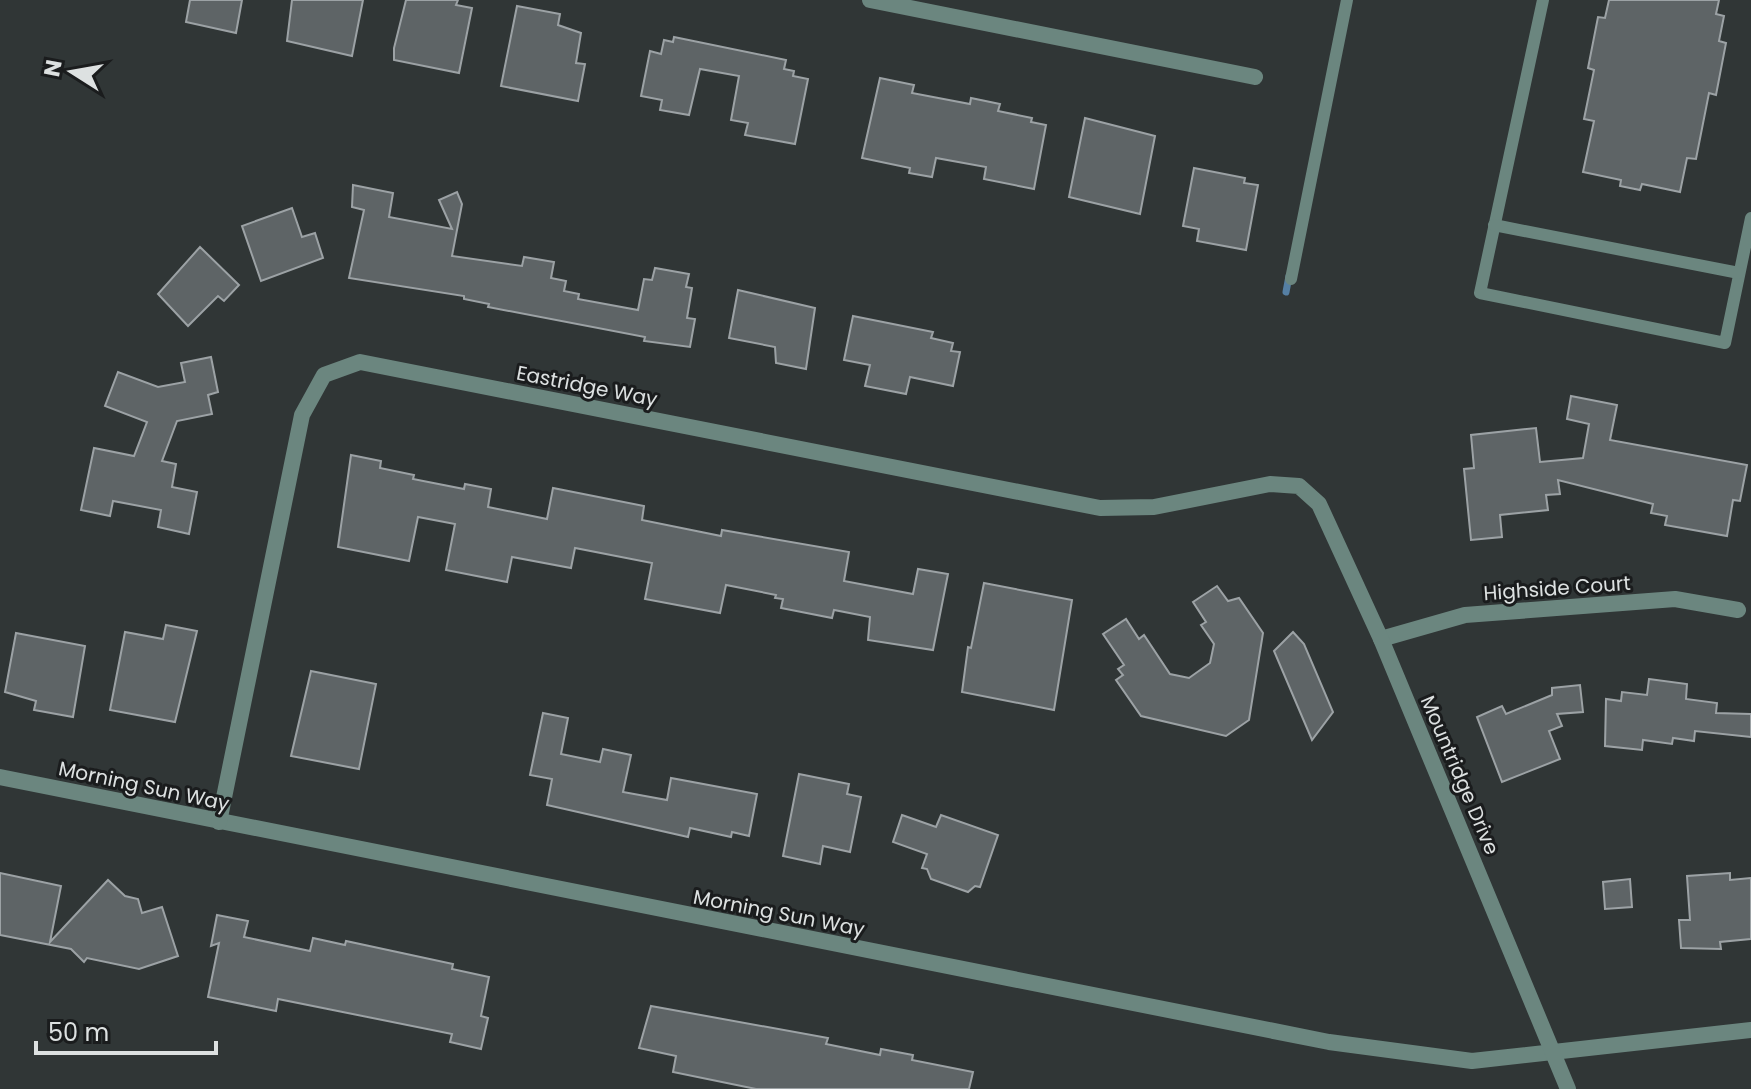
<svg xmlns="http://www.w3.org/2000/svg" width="1751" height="1089" viewBox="0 0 1751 1089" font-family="Poppins,sans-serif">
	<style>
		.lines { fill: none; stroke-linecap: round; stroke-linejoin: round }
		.stream { stroke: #557fa3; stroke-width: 7 }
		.building { fill: #5e6466; stroke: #9ca2a5; stroke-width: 2 }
		.lane { stroke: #6b867f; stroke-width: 12 }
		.street { stroke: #6b867f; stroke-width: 16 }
		.labels { text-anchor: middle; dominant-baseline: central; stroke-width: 6; stroke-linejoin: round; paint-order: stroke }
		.street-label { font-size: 20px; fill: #dde1e1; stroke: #1a1c1d }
	</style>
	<rect width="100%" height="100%" fill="#303636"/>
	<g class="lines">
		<!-- stream -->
		<path class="stream" d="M1286,292l3,-16"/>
	</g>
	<!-- building -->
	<g class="building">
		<path d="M190,0h52l-6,33 -50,-11z"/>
		<path d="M292,0h71l-11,56 -65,-15z"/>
		<path d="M406,0h52l-2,5 16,3 -13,65 -65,-13v-12z"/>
		<path d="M1609,0h110l-3,14 8,2 -5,25 7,2 -10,52 -7,-2 -13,66 -9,-1 -7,34 -38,-8 -2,6 -20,-4 1,-6 -38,-8 11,-51 -10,-2 10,-49 -6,-2 10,-51 7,1z"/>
		<path d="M517,6l43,8 -2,11 23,8 -5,30 9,1 -7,37 -77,-15z"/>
		<path d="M674,37l112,23 -2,9 10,2 -1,5 15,3 -13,65 -50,-9 3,-12 -17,-3 8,-44 -39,-7 -11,46 -29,-5 2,-10 -21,-4 9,-45 11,3 3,-14 9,2z"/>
		<path d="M880,78l34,7 -2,8 58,11 1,-6 29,6 -2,7 34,7 -1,4 15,3 -12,64 -50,-10 2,-12 -50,-9 -4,19 -23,-4 1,-5 -48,-10z"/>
		<path d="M1085,118l70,18 -15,78 -71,-17z"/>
		<path d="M1194,168l51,10 -1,5 14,2 -12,65 -49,-9 2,-12 -16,-3z"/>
		<path d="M353,185l40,8 -4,24 63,12 -13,-29 18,-8 5,12 -10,52 70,10 2,-9 30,5 -3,16 15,3 -2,10 15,3 -1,5 60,11 6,-31 8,1 3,-12 34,6 -3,13 6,1 -5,30 8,1 -5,28 -46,-6 1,-4 -157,-30 1,-3 -25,-5v-3l-115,-18 15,-68 -12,-3z"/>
		<path d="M292,208l10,29 13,-4 8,25 -62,23 -19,-55z"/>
		<path d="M200,247l39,38 -15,16 -6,-5 -30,30 -30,-32z"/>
		<path d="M738,290l77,18 -9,61 -30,-6 -1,-16 -46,-9z"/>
		<path d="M853,316l80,16 -2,6 22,5 -2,8 9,1 -7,34 -43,-9 -4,17 -41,-8 5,-21 -26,-5z"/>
		<path d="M211,357l7,35 -10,3 4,19 -35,7 -15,40 14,3 -4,23 25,5 -8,42 -31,-7 3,-17 -48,-9 -3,15 -29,-6 13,-62 40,8 13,-34 -42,-16 13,-34 40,15 27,-5 -4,-19z"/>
		<path d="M1571,396l46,9 -7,35 137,25 -7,36 -7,-1 -6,36 -62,-11 2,-9 -16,-3 2,-9 -95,-24 2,14 -14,1 2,15 -48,5 2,22 -31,3 -7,-71 10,-1 -3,-33 65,-7 4,34 43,-4 6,-34 -22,-5z"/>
		<path d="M351,455l30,6 -1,7 34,7 -1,4 51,10 1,-5 26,5 -3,18 59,12 6,-31 91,18 -2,14 79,16 1,-6 127,22 -5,29 69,13 5,-25 30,5 -15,76 -65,-10 2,-23 -36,-7 -2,8 -51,-10 2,-9 -8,-1 1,-3 -50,-10 -6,28 -75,-14 7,-36 -77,-15 -4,20 -59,-11 -5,25 -61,-12 9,-46 -37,-7 -9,44 -71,-14z"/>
		<path d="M984,583l88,17 -18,110 -92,-18 6,-45 3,1z"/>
		<path d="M1217,586l11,15 11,-3 24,35 -14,87 -23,16 -85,-20 -25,-36 7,-5 -5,-6 6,-4 -21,-31 23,-15 13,20 5,-4 26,39 19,4 21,-15 4,-19 -13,-19 5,-3 -13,-20z"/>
		<path d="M166,625l31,6 -22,91 -65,-12 15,-78 38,7z"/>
		<path d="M1293,632l11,12 29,68 -21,28 -38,-89z"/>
		<path d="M16,633l69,13 -12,71 -39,-7 2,-9 -31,-9z"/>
		<path d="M311,671l65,13 -17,85 -68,-13z"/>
		<path d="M1649,679l38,5 -1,15 31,4 -1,10 35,1v23l-56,-6 -1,10 -21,-3 -1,6 -29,-4 -1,10 -37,-4 1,-47 15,2 1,-9 25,3z"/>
		<path d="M1580,685l3,27 -26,2 5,12 -13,5 11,28 -58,23 -25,-65 25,-11 4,8 46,-19v-7z"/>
		<path d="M543,713l25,5 -7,36 39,8 3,-13 28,6 -8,37 44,8 4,-22 86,16 -8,42 -17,-4 -1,5 -41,-9 -2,9 -141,-32 5,-26 -22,-4z"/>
		<path d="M799,774l50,10 -2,10 14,3 -11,55 -27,-6 -3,18 -37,-8z"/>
		<path d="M902,815l34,12 5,-12 57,20 -18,52 -5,-1 -7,6 -37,-13 -4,-10 -5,-1 5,-14 -34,-12z"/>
		<path d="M0,873l61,13 -11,56 58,-62 17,16 13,3 4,14 20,-6 16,49 -39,13 -52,-11 -3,4 -13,-13 -71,-14z"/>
		<path d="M1730,873v7l21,-2v61l-31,3 1,7 -40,-1 -2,-28h11l-3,-44z"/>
		<path d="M1630,879l2,28 -27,2 -2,-27z"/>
		<path d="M217,915l31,6 -4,16 66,14 3,-13 32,7 1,-4 107,23 -1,5 37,8 -8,39 7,2 -7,31 -31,-7 2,-8 -174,-35 -2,12 -68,-14 11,-54 -8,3z"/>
		<path d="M651,1006l177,32 -2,6 54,11 1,-6 32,6 -1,5 61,12 -4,17h-213l-83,-17 3,-16 -37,-8z"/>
	</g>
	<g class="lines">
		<!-- lane -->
		<g class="lane">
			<path d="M1543,0l-63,293 245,50 26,-125"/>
			<path d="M1494,225l245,48"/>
			<path d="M1291,279l56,-279"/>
		</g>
		<!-- street -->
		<g class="street">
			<path d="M870,0l385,77"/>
			<path d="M1381,639l84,-24 210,-16 63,11"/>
			<path d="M0,777l1329,265 143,19 279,-31"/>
			<path d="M219,822l83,-407 22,-40 36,-13 740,146 54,-1 116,-23 29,2 20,18 62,135 187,450"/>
		</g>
	</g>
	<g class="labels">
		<!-- street labels -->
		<g class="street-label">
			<text transform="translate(587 386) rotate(11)">Eastridge Way</text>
			<text transform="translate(1557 588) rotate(-4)">Highside Court</text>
			<text transform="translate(1460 775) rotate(67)">Mountridge Drive</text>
			<text transform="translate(144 786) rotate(12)">Morning Sun Way</text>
			<text transform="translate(779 913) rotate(11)">Morning Sun Way</text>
		</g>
	</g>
	<!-- north arrow -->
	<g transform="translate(72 72) rotate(281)" stroke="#1a1c1d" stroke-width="6" paint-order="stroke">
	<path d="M0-6L14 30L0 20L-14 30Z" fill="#dde1e1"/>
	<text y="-12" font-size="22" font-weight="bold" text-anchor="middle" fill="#dde1e1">N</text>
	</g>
	<!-- scale -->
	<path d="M36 1041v12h180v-12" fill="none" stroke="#dde1e1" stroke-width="4"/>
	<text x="48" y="1041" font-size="24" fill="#dde1e1" stroke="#1a1c1d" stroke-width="6" paint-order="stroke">50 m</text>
</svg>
